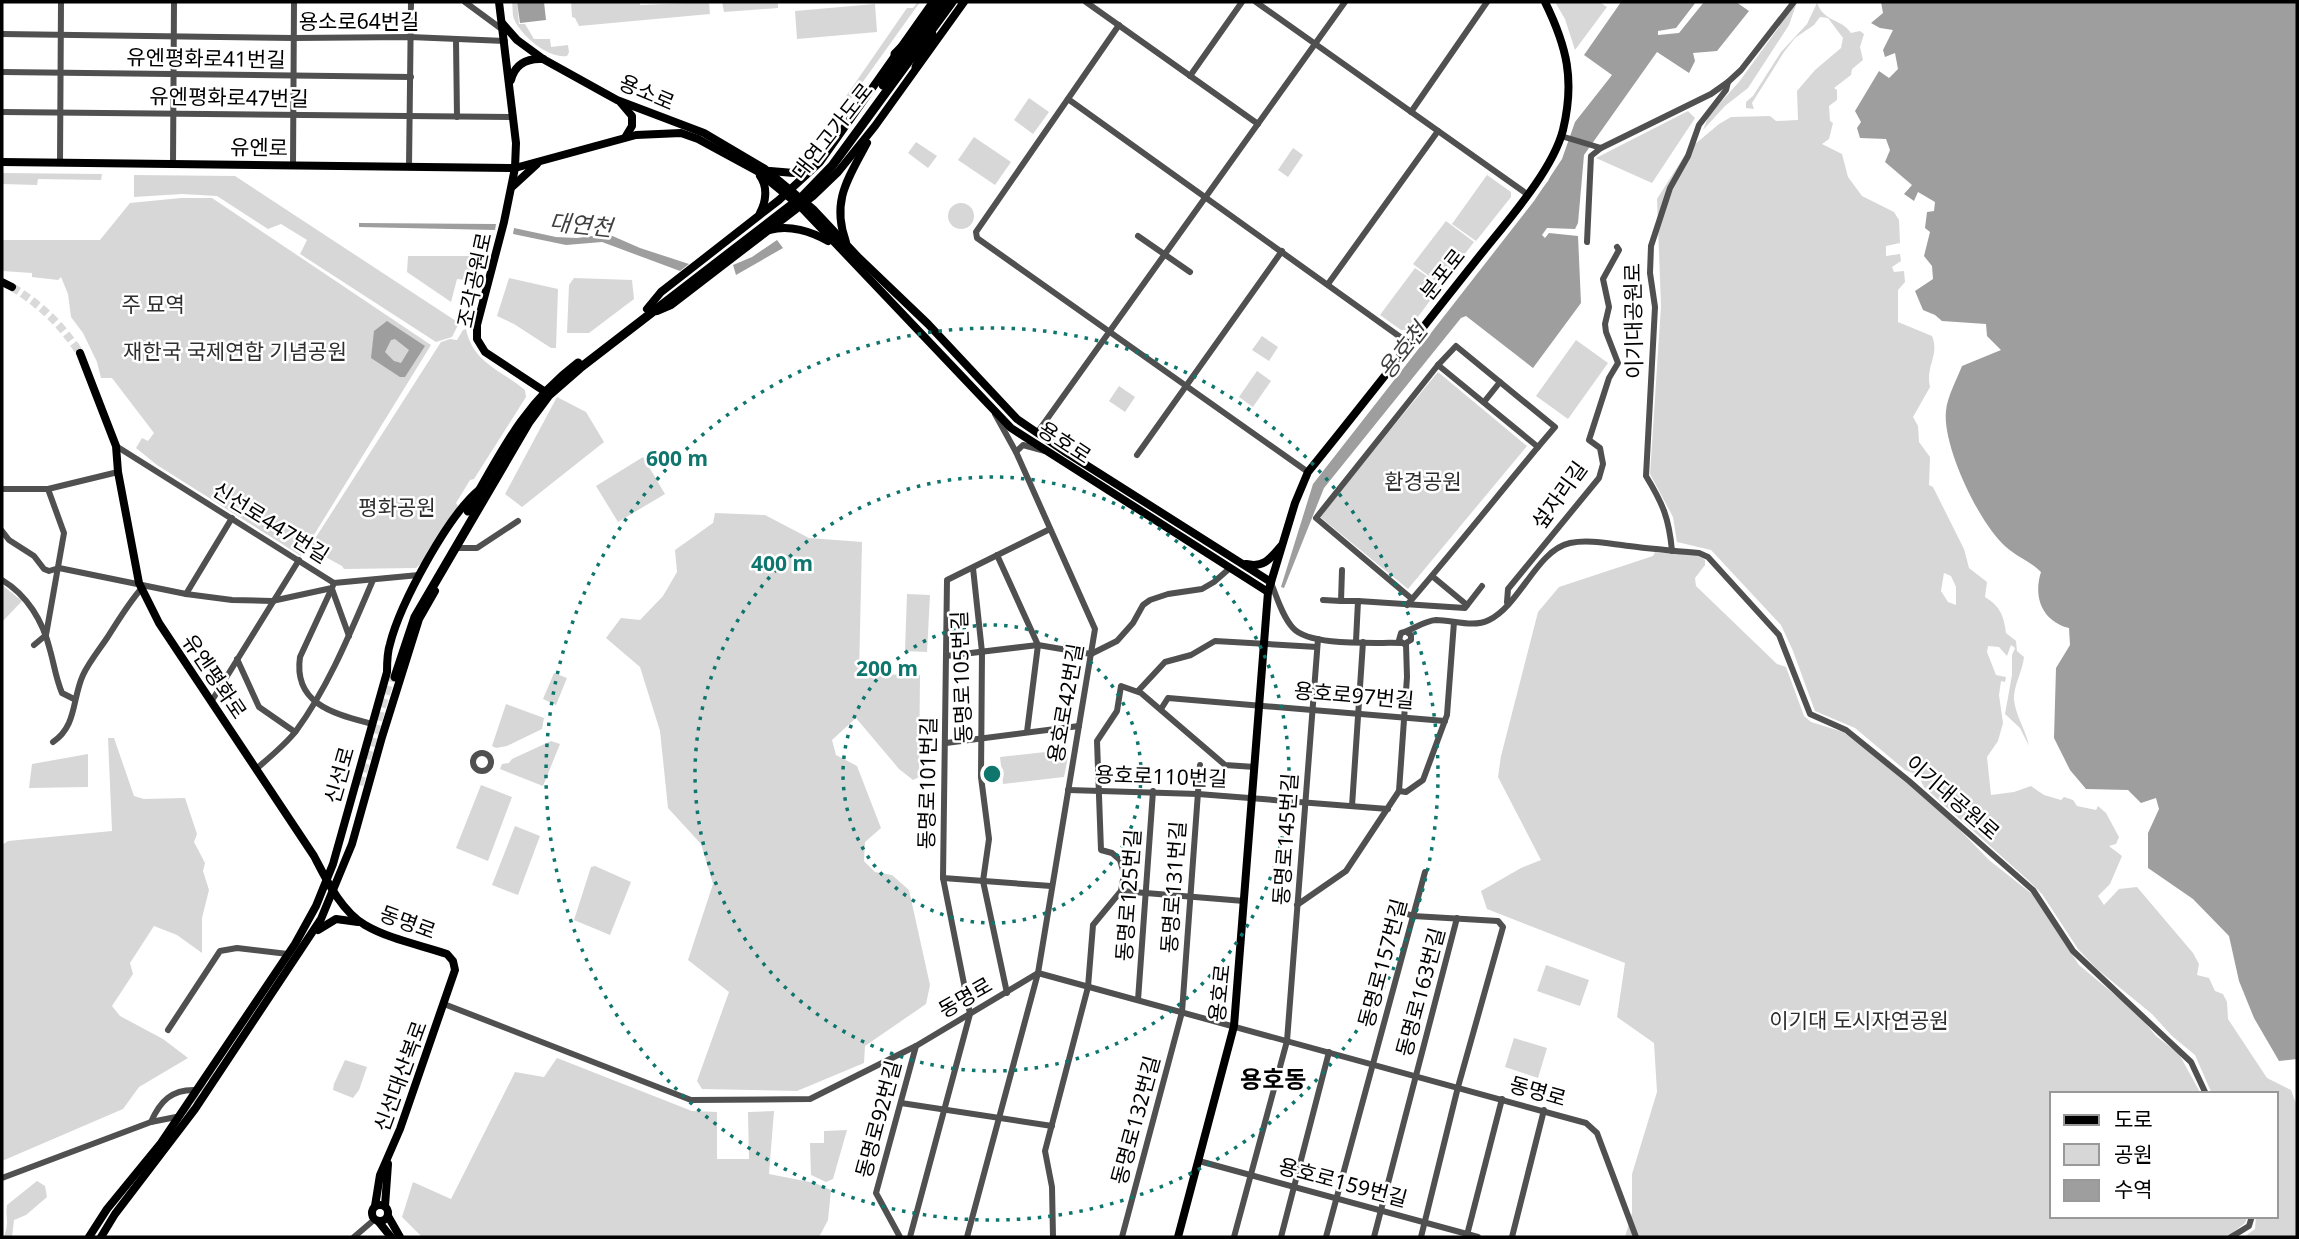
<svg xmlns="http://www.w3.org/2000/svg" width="2299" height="1239" viewBox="0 0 2299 1239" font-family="'Noto Sans','Noto Sans KR',sans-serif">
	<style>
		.green { fill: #d7d7d7; fill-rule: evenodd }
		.water { fill: #9e9e9e; fill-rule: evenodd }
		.pier { fill: #fff }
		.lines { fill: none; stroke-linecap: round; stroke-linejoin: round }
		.major-tunnel { stroke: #d9d9d9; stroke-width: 8; stroke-dasharray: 8 4; stroke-linecap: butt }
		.highway-tunnel { stroke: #d9d9d9; stroke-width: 9; stroke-dasharray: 9 4.5; stroke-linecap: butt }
		.minor { stroke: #505050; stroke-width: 6 }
		.major { stroke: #000; stroke-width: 8 }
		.highway { stroke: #000; stroke-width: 9 }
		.ring { fill: none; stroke: #0f766e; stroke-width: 3.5; stroke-dasharray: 3.5 7 }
		.labels { text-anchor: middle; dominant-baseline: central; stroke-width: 5; stroke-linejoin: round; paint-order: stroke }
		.street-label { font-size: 21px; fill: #000; stroke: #fff }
		.park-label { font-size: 21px; fill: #2e2e2e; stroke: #fff }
		.water-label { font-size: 23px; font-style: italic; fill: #3f3f3f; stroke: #fff }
		.quarter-label { font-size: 24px; font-weight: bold; fill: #000; stroke: #fff }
		.centre { fill: #0f766e; stroke: #fff; stroke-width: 3.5 }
		.ring-label { font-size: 21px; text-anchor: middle; font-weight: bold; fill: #0f766e; stroke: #fff; stroke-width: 5; stroke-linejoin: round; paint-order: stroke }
	</style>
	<rect width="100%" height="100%" fill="#fff"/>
	<!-- green -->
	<g class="green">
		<path d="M512,2h5l2,22h6l9,15h16l1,8 17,-2 1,7 -2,4c-18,3 -46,-20 -53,-37 -2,-5 -1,-12 -2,-17z"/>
		<path d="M571,2h69v3h3l66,-3 1,12 -131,12 -4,-8 -3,-1z"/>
		<path d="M722,2h56v6l-54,4z"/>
		<path d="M918,2h2l-73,102 -7,1 67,-97h6z"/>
		<path d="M1555,2h44l8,5 -32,43 -10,-31z"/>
		<path d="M1797,2l-8,23 -41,63 -23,18 -22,24 6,-15 30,-33z"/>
		<path d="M1817,3c8,20 24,15 34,30l9,-2 4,3 -4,13 3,13 -11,9 -1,6 -17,13 3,2v10l-8,6 1,15 3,2 -4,16 -7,5 20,10 6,23 14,19 32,16 5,8 1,23 -14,3v10l14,-2 1,7 -9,6 2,5 10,-1 1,11 -7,8v32l34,14c8,19 -7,30 -2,51l-17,30 5,9 1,16 11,15 -1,28 4,2 31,62 5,19 18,14 -2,15c15,9 19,19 21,36l10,8 1,10 7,6c-1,13 -11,30 -10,43 2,17 12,30 15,46l-9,-18 -15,-14 7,-39v-20l3,-7 -4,-3 -4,11 -8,-9 -11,-1 -1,6 9,23 10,2 -1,5 -4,-1 -2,14 4,28 -5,18 -11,16 4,38 23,-3 17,-6 13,9 17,5 3,-3 9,3 4,6 19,4 2,-4 8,7 13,24 -3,7 -7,2 13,10 -12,28 -12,12 6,9 15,-16 18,-2 56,66 6,11 -2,11 12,3 6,13 8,3 4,8 1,17 39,59 24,12 6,16v131h-53l11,-8 1,-13h20v-122h-64l-17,-39 -23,-19 -20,-22 -55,-45 -19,-20 -36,-55 -14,-14 -104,-93 -6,-12 -13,-5 -50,-42 -40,-17 -22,-60 -12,-26 -70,-75 -34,-8 -4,-25 -23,-43 11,-168 -4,-107 31,-49 31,-26 12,-7 39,-1 6,5 22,-1 -1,-29 18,-21 26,-22 2,-10 -15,-20 -8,-1 -6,8 -19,13 -11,14 -32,51 2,6 -8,-1v-6l7,-6 28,-44 26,-28zM1944,573l7,3 5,11v18l-8,-3 -7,-11z"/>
		<path d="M875,4l2,28 -80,7 -2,-28z"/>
		<path d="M1029,98l20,14 -16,22 -19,-14z"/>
		<path d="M1688,111l7,7 -43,65 -56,-25z"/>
		<path d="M974,137l37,25 -16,23 -37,-25z"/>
		<path d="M916,142l21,14 -9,12 -20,-15z"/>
		<path d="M1293,148l10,7 -15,22 -10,-7z"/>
		<path d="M2,173l100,1 -1,6 -63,-1 -1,6 -35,-1z"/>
		<path d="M134,175l101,1 224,147 -7,14 -16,5 -136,-88 7,-14 -26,-16 -13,5 -51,-33 -35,-2 -48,3z"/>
		<path d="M1487,175l24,17v5l-35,44 -24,-17z"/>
		<path d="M181,198h31l219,147 -130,211 -144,-91 -21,-17 6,-10 6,3 6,-8 -42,-55h-11l-4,-16 -14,-29 -12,-16 -3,-23 -7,-17 -3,3 -26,-3v-4l-30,-2v-31h98l30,-37z"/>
		<circle cx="961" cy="216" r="13"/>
		<path d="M1446,221l28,21 -33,43 -28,-21z"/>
		<path d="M408,256h72l-5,25 -18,-2 -6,23 -44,-30z"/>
		<path d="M1415,268l26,18 -33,44h-7l-21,-15z"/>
		<path d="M509,278l49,11 -2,59h-5l-37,-24 -17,-8z"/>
		<path d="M574,278l58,2 2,19 -45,34h-22l2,-48z"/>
		<path d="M466,329c7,34 35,41 59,61l1,7 -52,82 -4,1 -14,23 2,3 -31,52 -11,10 -72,1 -2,-3 -33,-18 132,-206 9,-3 7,1 6,-10z"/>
		<path d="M1262,336l16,11 -9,14 -17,-11z"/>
		<path d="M1576,340l32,23 -40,56 -32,-23z"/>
		<path d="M1257,371l14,10 -18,26 -14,-10z"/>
		<path d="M1438,372l89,74 -119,143 -89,-73z"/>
		<path d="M1119,386l16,11 -10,15 -16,-11z"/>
		<path d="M557,397l29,15 18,30 -82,65 -17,-13z"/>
		<path d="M643,457l22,37 -47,28 -22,-36z"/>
		<path d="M715,513l50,2 44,23 53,4 -3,132 61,1 -1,102 -6,3 -14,-11 -43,-51 -24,22 4,15 21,11 24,62 -16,14 -1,19 11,11 17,3 17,15 21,95 -4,19 -61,42 -1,17 -67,28 -95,-2 -5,-8 32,-89 -41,-32 25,-76 -12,-40 -33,-36 -8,-77 -20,-64 -34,-29 15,-20 19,2 23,-24 14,-24 -2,-22 38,-27z"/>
		<path d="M1655,552c15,3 37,-2 50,8v5l-10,13 1,8 81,78 9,3 18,49 7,6 32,10 39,29 74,65 33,34 43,34 47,71 60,50 17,21 23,18 22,40h-149v122h196l-3,7 -18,14h-602l7,-24v-39l25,-82 -3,-49 -37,-26 8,-54 -138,-54 -6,-18 40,-23 20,-8 -43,-83 3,-21 37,-144 21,-25 94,-31z"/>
		<path d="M2,585l20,16 -20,21z"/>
		<path d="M907,594l23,1 -3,57 -22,-1z"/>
		<path d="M554,673l13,5 -11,27 -13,-6z"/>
		<path d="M506,704l38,14 -2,11 -35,17 -11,2 -4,-2z"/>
		<path d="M108,738h6l20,58 10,3 41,-1 12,36 -3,8 11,21 -2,8 6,19 -7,28v35l-25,-18 -23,-9 -24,37 3,11 -21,32 8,10 43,23 25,19 -49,29 -16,22 -121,52v-316l6,-4 104,-10z"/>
		<path d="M551,741l9,3 -17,42 -43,-17 2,-5 7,-1 3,-4z"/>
		<path d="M1064,750l4,7 -4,20 -61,7 -3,-27z"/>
		<path d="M88,754v33l-59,1 3,-24z"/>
		<path d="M481,785l31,12 -24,64 -32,-13z"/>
		<path d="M515,826l25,10 -22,59 -26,-10z"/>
		<path d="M595,866l36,16 -21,53 -36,-15 17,-53z"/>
		<path d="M1546,965l43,15 -9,26 -43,-15z"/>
		<path d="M1514,1038l33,10 -9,30 -33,-11z"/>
		<path d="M557,1058l135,53 25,1v47h32l-1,-47 26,-1 -5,63 46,9 16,7 -3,30 -9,17h-397l-20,-20 11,-35 38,17 64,-127 29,5z"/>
		<path d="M345,1060l22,7 -8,23 -6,8 -20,-8 1,-6z"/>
		<path d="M847,1130l-14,49 -7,3 -15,-7 -1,-32h14v-12z"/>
		<path d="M37,1181l8,5 2,11 -21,18 -12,5 -2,17h-8c6,-17 1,-17 3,-32z"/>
	</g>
	<!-- water -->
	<g class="water">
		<path d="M517,2h27l2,18 -26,3z"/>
		<path d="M1621,2h75l-20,26 -18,3v4l21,-2 25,-31h32l13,9 -32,40 -24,2 2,8 -6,12 -32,-21 -73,103 -6,68 -3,6 -28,-1 -5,7 3,3 4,-5 29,3 3,67 -48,65 -67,-52 -5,2 -137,170 -40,100 -3,-1 32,-103 221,-283 28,-42 13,-37 37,-47 -28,-20z"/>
		<path d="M1881,2h416v1057l-18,2 -25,-43 -15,-37 -10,-45 -36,-37 -45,-31v-35l11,-24 -3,-11 -15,5 -13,-13 -42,-1 -16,-19 -16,-32 2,-70 14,-23 -1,-17c-27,-7 -36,-31 -28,-56 -11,-11 -24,-15 -35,-25 -26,-22 -64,-101 -60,-136 1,-14 11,-32 16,-45l39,-16 -14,-14 -1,-12 -44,-3 -7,-6 -12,-5 -8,-19 18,-12 -1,-13 -8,-10 6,-24 -5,-4 2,-16 7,-1 1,-9 -17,-10 -4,9 -10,-7 8,-9 -27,-23 5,-12 -4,-11 -26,-1 -3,-10 4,-6 -6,-11 24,-40 10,7 9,-9 -3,-16 -10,4 -2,-7 10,-20 -13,-2 -9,-5 12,-10z"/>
		<path d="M359,223l137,1 -1,6 -136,-3z"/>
		<path d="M514,228l42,9 21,1 31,-4 32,14 49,16 -9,7 -78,-29 -36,3 -53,-11z"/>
		<path d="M777,240l6,8 -47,27 -3,-10 19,-8z"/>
		<path d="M387,321l38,25 -20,31h-5l-29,-19 3,-27zM395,339l14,11 -8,13 -7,-2 -9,-9 6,-12z"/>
	</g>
	<!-- pier -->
	<path class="pier" d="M1568,131l-7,22 -13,28 -237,302 -32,101 31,-102 222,-283 19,-27z"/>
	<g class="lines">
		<!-- major-tunnel -->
		<path class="major-tunnel" d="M12,287c29,18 49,37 68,66"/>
		<!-- highway-tunnel -->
		<g class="highway-tunnel">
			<path d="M359,785l32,-110"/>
			<path d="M185,1113l31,-42"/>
		</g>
		<!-- minor -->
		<g class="minor">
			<path d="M465,2l38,28"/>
			<path d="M1086,2l172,122"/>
			<path d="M1256,2l271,192"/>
			<path d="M1119,25l-143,207 1,6 331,234"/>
			<path d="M2,34l292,4 116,-1 95,4"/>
			<path d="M456,40l1,77"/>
			<path d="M2,72l409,5"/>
			<path d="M1190,76l52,-74"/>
			<path d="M1068,99l342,245"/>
			<path d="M2,112l511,5"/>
			<path d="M1411,112l76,-110"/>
			<path d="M1561,136l40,12 110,-54 17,-12"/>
			<path d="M60,163l1,-161"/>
			<path d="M173,164l1,-162"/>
			<path d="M293,165l1,-163"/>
			<path d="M409,166l2,-164"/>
			<path d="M1138,236l52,36"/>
			<path d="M1587,242l4,-86 10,-8"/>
			<path d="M1328,284l110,-153"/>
			<path d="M1438,365l18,-19 99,81 -17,20"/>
			<path d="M1484,402l16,-20"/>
			<path d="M1037,433l308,-431"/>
			<path d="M116,446l218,137 85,-8"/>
			<path d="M1016,452l7,-7 22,6"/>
			<path d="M1137,455l145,-204"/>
			<path d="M2,489h46l70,-17"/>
			<path d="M2,531l7,9 25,16 10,13 5,2 10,-3 127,26 46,6 40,1 60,-13 2,-5"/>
			<path d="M459,548h18l41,-27"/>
			<path d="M1672,551c-3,-33 -9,-47 -26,-75l9,-169 -5,-34 1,-27 19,-58 18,-32 11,-31 27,-35 2,-8 13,-12 53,-68"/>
			<path d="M997,555l41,90 -11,87"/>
			<path d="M973,568l9,84 -1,125 8,62 -6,42 24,112"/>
			<path d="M1342,570l-1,31h17l-2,40"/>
			<path d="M1432,576l35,29"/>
			<path d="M2,580c25,15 41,41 48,70 4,14 6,29 12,43l12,6"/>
			<path d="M1271,583c6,14 11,33 22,45 17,19 83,14 109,15"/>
			<path d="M332,588l-32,69c-7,48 36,57 72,67"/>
			<path d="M332,589l17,47"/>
			<path d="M186,594l46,-76"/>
			<path d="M1323,600l18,1"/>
			<path d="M1358,601l107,7 17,-22"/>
			<path d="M1507,602l1,-13 91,-111 4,-14 -3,-16 -11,-8 20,-62 9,-15 -12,-31 -1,-8 4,-17 -6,-28 16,-29 -2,-3"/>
			<path d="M1407,605c45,-52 87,-105 131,-158l-100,-82 -122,153 96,81"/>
			<path d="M1407,632l4,3v5l-7,4 -5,-4 2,-7c12,-3 22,-12 35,-13 17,0 37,8 53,0 31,-15 48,-70 81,-77 19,-4 40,1 59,3 23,3 46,5 70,7l9,4 71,78 31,79 36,16 63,51 124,109 40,61 118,111 15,32"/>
			<path d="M34,645l12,-10 18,-102 -16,-44"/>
			<path d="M946,656l92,-11 53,9 26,-13 16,-18 10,-18 7,-5 18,-6 34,-5 12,-7 16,-14"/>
			<path d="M237,659l22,48 36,25"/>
			<path d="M1138,691l27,-29 26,-7 24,-14 102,6"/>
			<path d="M211,702l88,-142"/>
			<path d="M1161,709l7,-11 277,23"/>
			<path d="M53,742c24,-16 19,-43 30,-67 6,-13 16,-25 24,-37 11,-17 21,-34 34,-49"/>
			<path d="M946,743l133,-17"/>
			<circle cx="482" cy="762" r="9"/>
			<path d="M256,769c14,-12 29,-24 40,-38 33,-45 55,-100 77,-151"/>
			<path d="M1068,790l130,4 190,15"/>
			<path d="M1399,791l7,1 17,-12 24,-65 7,-93"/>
			<path d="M1352,806l11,-164"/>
			<path d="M943,878l108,8"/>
			<path d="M1121,891l123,10"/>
			<path d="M1297,905l49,-34 53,-80 8,-114 -1,-33"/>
			<path d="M1394,909l19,7 85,5 5,6 -45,160 -37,150"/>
			<path d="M1138,1000l15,-209"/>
			<path d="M444,1004l247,96 119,-1 106,-53 122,-73 548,150 11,10 39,104"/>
			<path d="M168,1030l52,-79 17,-3 51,6"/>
			<path d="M901,1103l151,23"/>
			<path d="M151,1122c9,-21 21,-33 45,-32"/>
			<path d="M1199,1161l279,76"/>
			<path d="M2,1178l149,-56 25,-5"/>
			<path d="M1467,1235l35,-136"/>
			<path d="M354,1237l21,-18"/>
			<path d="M900,1237l-24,-44 40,-147"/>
			<path d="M910,1237l60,-223 -27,-136 4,-298 103,-51"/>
			<path d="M967,1237l71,-264 57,-344 -79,-177 -21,-38"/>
			<path d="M1053,1237l-1,-50 -7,-36 43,-164 5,-62 28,-34 3,-17 -4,-14 -8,-7 -11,-3 -4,-109 20,-30 4,-25 20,7 84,72 30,2"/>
			<path d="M1122,1237l60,-225 18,-247"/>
			<path d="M1234,1237l53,-196 31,-402"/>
			<path d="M1281,1237l48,-185"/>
			<path d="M1326,1237l99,-365"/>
			<path d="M1374,1237l83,-319"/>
			<path d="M1512,1237l32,-127"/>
			<path d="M2231,1237l18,-11 3,-10"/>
		</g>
		<!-- major -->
		<g class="major">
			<path d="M499,2l17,141 -1,25 -11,54 -27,103v14l8,13 59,39"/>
			<path d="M502,23l15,17 26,19 74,41 87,33 61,36 48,40 46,49 69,66 89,95 47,32 207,131"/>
			<path d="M511,80c4,-16 16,-22 32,-21"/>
			<path d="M621,103l11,13v10l-6,10"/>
			<path d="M2,162l513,6 121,-33 45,-2 17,6 59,32 43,35 211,222 257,164"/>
			<path d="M770,171l24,2 17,-5"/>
			<path d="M513,186l24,-22"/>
			<path d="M760,213c6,-11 8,-26 0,-37"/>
			<path d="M770,230c19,-6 42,2 58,11"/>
			<path d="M846,242c-15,-41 2,-63 21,-99"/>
			<path d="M2,282l10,5"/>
			<path d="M647,309l14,-17 118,-92 41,-38 113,-160"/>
			<path d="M657,311l14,-6 142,-109 25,-24 37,-46 89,-124"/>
			<path d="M80,353l36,93 2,26 21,111 20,40 155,233c12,23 27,55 51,69 24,14 55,20 82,29l6,7 2,9 -55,159 -20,46 -5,31"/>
			<path d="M1246,564c18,4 24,-5 35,-18"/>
			<path d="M318,930l18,-11 22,3"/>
			<circle cx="380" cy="1213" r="8"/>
			<path d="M385,1206l3,-42"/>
			<path d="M388,1216l12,21"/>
			<path d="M378,1221l13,16"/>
			<path d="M89,1237l18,-28 54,-66 134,-199 21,-38 17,-42 54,-192c0,-9 0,-19 3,-28 10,-40 58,-129 90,-155"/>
			<path d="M101,1237l14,-23 80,-105 126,-190 31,-75 30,-107 37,-118 16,-28"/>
			<path d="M1178,1237l56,-211 34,-434 27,-89 13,-31c56,-69 111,-140 166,-209 28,-36 78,-90 89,-133 12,-50 4,-83 -18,-128"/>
		</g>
		<!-- highway -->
		<g class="highway">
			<path d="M931,17l12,-15"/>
			<path d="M895,54l17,-17"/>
			<path d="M916,67l16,-33"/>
			<path d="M883,85l52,-73"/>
			<path d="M468,511c33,-58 56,-107 110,-148"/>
			<path d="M395,677l20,-60 114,-195 20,-27 31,-27 223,-172 29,-30 120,-164"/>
		</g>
	</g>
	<!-- distance rings -->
	<g class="ring">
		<circle cx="992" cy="774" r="149"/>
		<circle cx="992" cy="774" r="297"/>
		<circle cx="992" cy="774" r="446"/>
	</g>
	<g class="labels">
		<!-- street labels -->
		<g class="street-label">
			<text x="359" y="21">용소로64번길</text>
			<text transform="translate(206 58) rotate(1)">유엔평화로41번길</text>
			<text transform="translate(647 92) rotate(23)">용소로</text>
			<text transform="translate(229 97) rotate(1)">유엔평화로47번길</text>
			<text transform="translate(832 131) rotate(-52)">대연고가도로</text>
			<text transform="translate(259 147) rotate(1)">유엔로</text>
			<text transform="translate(1442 274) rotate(-52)">분포로</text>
			<text transform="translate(474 280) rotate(-78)">조각공원로</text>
			<text transform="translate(1633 321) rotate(-91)">이기대공원로</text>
			<text transform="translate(1065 442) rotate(33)">용호로</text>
			<text transform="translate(1559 495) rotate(-54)">섶자리길</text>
			<text transform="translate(271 522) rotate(32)">신선로447번길</text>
			<text transform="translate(215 676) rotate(56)">유엔평화로</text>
			<text transform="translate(961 677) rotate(-92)">동명로105번길</text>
			<text transform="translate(1354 695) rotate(5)">용호로97번길</text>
			<text transform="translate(1065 703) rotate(-80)">용호로42번길</text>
			<text transform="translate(339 775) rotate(-74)">신선로</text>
			<text transform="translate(1161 776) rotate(2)">용호로110번길</text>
			<text transform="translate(927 783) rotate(-89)">동명로101번길</text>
			<text transform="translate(1953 797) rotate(41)">이기대공원로</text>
			<text transform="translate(1285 839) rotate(-86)">동명로145번길</text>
			<text transform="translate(1173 887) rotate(-86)">동명로131번길</text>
			<text transform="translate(1128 895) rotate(-86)">동명로125번길</text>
			<text transform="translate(408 922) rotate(20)">동명로</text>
			<text transform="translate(1382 963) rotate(-75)">동명로157번길</text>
			<text transform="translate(1420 992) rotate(-75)">동명로163번길</text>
			<text transform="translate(1219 993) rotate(-84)">용호로</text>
			<text transform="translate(965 997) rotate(-30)">동명로</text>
			<text transform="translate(400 1076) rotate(-70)">신선대산복로</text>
			<text transform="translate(1538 1091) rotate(16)">동명로</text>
			<text transform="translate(878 1119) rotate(-75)">동명로92번길</text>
			<text transform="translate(1135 1120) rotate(-75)">동명로132번길</text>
			<text transform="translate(1343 1182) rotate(15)">용호로159번길</text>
		</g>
		<!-- park labels -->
		<g class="park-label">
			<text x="153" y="304">주 묘역</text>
			<text x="235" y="351">재한국 국제연합 기념공원</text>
			<text x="1423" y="481">환경공원</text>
			<text x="397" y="507">평화공원</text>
			<text x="1859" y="1020">이기대 도시자연공원</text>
		</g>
		<!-- water labels -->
		<g class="water-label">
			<text transform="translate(581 224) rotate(6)">대연천</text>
			<text transform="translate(1402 350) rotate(-52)">용호천</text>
		</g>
		<!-- quarter labels -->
		<g class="quarter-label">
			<text x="1273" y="1078">용호동</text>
		</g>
	</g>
	<circle cx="992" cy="774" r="10" class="centre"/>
	<g class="ring-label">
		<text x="677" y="466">600 m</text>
		<text x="782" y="571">400 m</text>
		<text x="887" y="676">200 m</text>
	</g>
	<!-- border -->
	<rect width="2299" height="1239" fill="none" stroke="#000000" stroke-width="7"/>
	<!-- legend -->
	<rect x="2050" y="1092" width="228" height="126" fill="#ffffff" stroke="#999999" stroke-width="2"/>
	<rect x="2064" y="1115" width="35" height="10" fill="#000000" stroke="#999999" stroke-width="2"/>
	<text x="2114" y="1127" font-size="21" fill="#000000">도로</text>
	<rect x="2064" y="1144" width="35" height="21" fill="#d7d7d7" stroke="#999999" stroke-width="2"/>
	<text x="2114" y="1162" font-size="21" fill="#000000">공원</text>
	<rect x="2064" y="1180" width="35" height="21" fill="#9e9e9e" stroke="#999999" stroke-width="2"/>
	<text x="2114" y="1197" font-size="21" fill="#000000">수역</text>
</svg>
